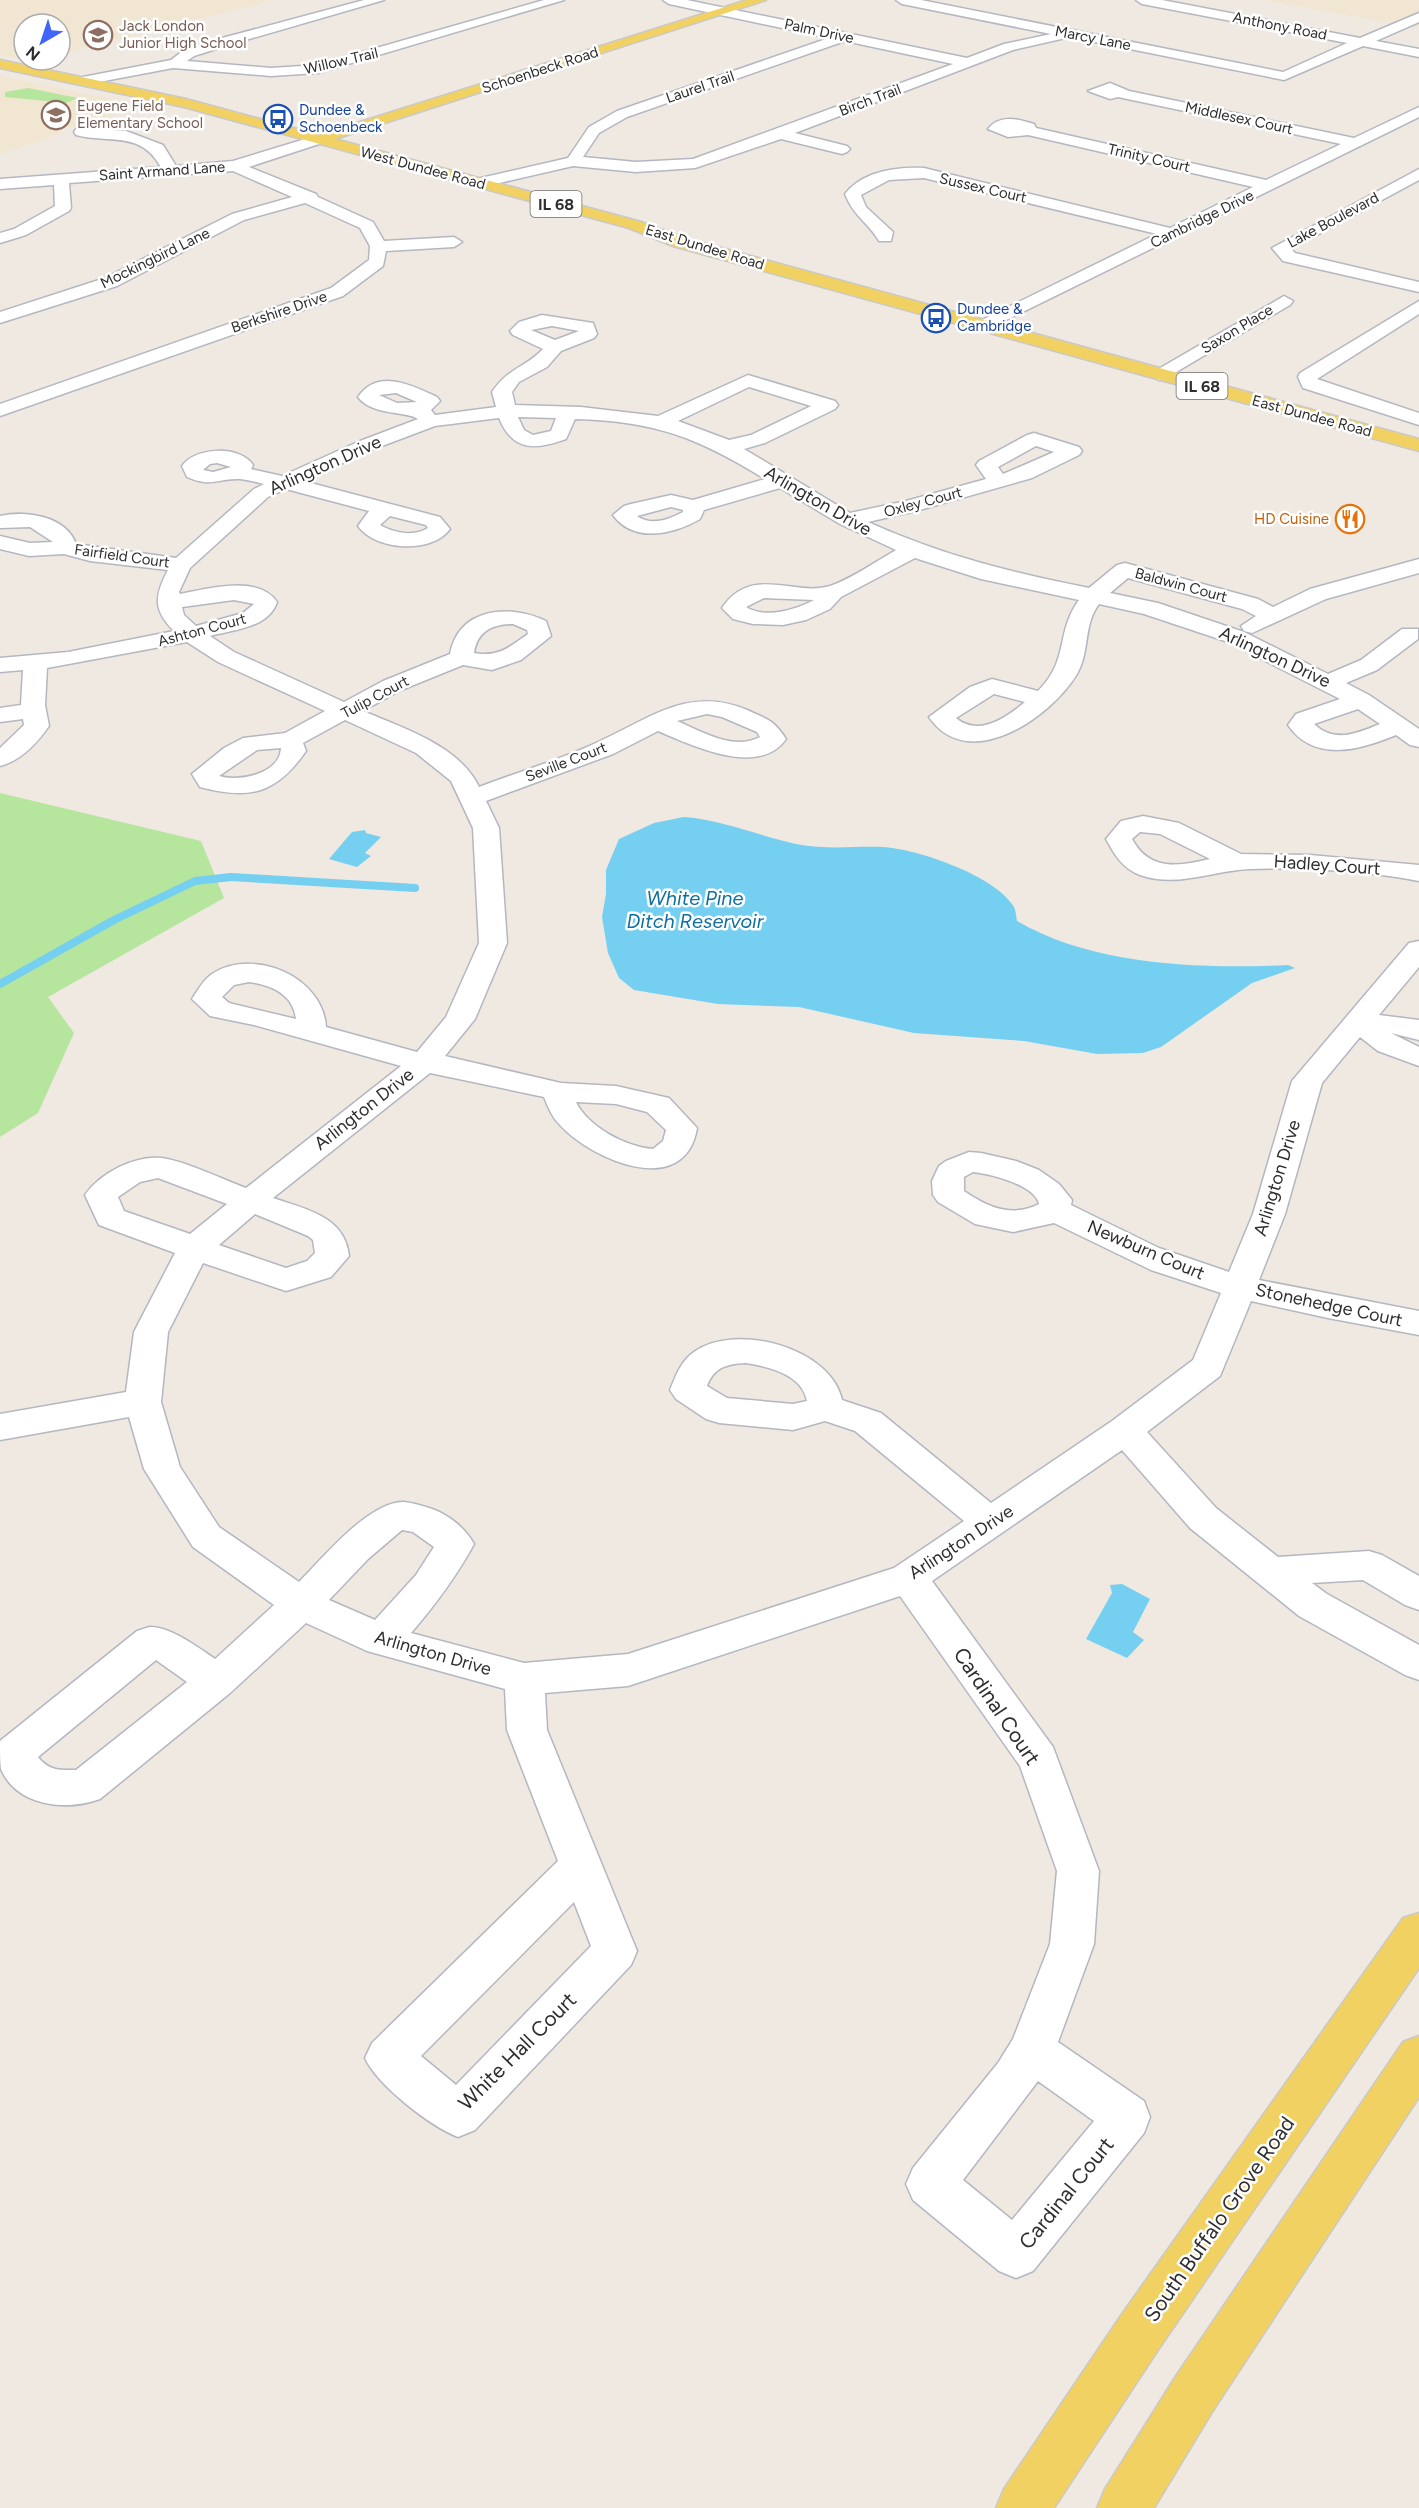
<svg xmlns="http://www.w3.org/2000/svg" width="1419" height="2508" viewBox="0 0 1419 2508" font-family="Figtree,sans-serif">
	<style>
		.education { fill: #f0e6d1 }
		.green { fill: #b6e59e }
		.water { fill: #75cff0 }
		.lines { fill: none; stroke-linecap: round; stroke-linejoin: round }
		.stream { stroke: #75cff0; stroke-width: 8 }
		.minor-casing { stroke: #b4b7c1; stroke-width: 3 }
		.major-casing { stroke: #c9c9c9; stroke-width: 3 }
		.minor { fill: #fff; fill-rule: evenodd }
		.major { fill: #f2d163; fill-rule: evenodd }
		.labels { text-anchor: middle; dominant-baseline: central; stroke-width: 5; stroke-linejoin: round; paint-order: stroke }
		.far-education-label { font-size: 15px; fill: #785e54; stroke: #fff; text-anchor: start }
		.far-street-label { font-size: 15px; fill: #2e2e2e; stroke: #fff }
		.far-transit-label { font-size: 15px; fill: #164399; stroke: #fff; text-anchor: start }
		.far-food-label { font-size: 15px; fill: #c56008; stroke: #fff; text-anchor: end }
		.shield { fill: #fff; stroke: #6d6d6d; stroke-width: 1.5 }
		.shield-label { font-size: 16px; font-weight: bold; fill: #2e2e2e }
		.street-label { font-size: 18px; fill: #2e2e2e; stroke: #fff }
		.water-label { font-size: 20px; font-style: italic; fill: #0d6fa3; stroke: #fff }
		.near-street-label { font-size: 21px; fill: #2e2e2e; stroke: #fff }
	</style>
	<rect width="100%" height="100%" fill="#efe9e1"/>
	<!-- education -->
	<g class="education">
		<path d="M0,0h272l-212,55v-31h-36v36h19l-10,2 -33,-7z"/>
		<path d="M1264,0h155v28z"/>
		<path d="M0,76l140,29 -55,21 -24,2 -2,2 3,3 -62,22z"/>
	</g>
	<!-- green -->
	<g class="green">
		<path d="M28,88l50,10 -12,5 -61,-6v-5z"/>
		<path d="M0,793l201,48 23,57 -176,99 26,36 -36,80 -38,24z"/>
	</g>
	<!-- water -->
	<g class="water">
		<path d="M684,817c39,3 75,19 112,27 32,6 57,2 87,3 35,2 113,29 131,60 2,4 2,10 3,14 77,45 184,48 271,44l7,3 -43,15 -91,64 -18,6 -46,1 -73,-13 -110,-8 -115,-26 -81,-3 -84,-14 -15,-12 -11,-25 -6,-36 4,-23v-24l13,-31 35,-16z"/>
		<path d="M365,830l1,3 15,4 -16,16 6,3 -14,11 -28,-8 23,-27z"/>
		<path d="M1122,1584l28,15 -17,33 11,8 -17,18 -41,-19 26,-46 -2,-8z"/>
	</g>
	<g class="lines">
		<!-- stream -->
		<path class="stream" d="M0,984l114,-64 81,-39 36,-4 184,11"/>
		<!-- minor casing -->
		<g class="minor-casing">
			<g id="minor">
				<path d="M364,0h20l-152,44 -38,12 -7,5 84,7 46,-3 227,-65h20l-246,73 -47,3 -98,-8 -90,17 -7,-4 7,-4 88,-17 13,-10 38,-12z"/>
				<path d="M663,0h24l280,58 37,-14 47,-10 -149,-30 -6,-4h25l362,72 64,-29 -205,-39 -6,-4h26l198,38 59,-25v9l-43,19 43,8v8l-56,-11 -79,34 -214,-43 -57,13 -218,83 52,13 3,3 -3,3 -5,2 -61,-15 -86,29 -59,4 -63,-6 -95,22 -6,-2 -2,-3 2,-3 96,-22 21,-31 28,-16 212,-73 -160,-34zM845,41l108,23 -260,95 -57,3 -53,-5 16,-24 28,-16z"/>
				<path d="M1110,83l19,8 225,47 65,-31v10l-435,214 -6,-1 -3,-4 3,-4 179,-88 -233,-56 -35,2 -28,15 5,12 27,25 -2,9h-12c-11,-19 -25,-24 -34,-47 18,-23 52,-27 79,-26l246,60 83,-41 -225,-52 -20,2 -20,-8c11,-15 31,-10 46,-5l2,4 230,52 75,-36 -223,-47 -8,2 -22,-8z"/>
				<path d="M81,128l45,3 37,14 13,21 57,-5 82,-25h10l2,3 -2,3 -76,25 67,27 2,3 55,25 11,19 70,-4 8,5 -8,5 -68,4 -3,15 -40,30 -343,120v-12l331,-116 38,-28 1,-14 -10,-18 -55,-25 -61,17 -127,66 -117,37v-11l105,-34 127,-64 60,-17 -59,-26 -164,12 2,25 -2,3 -43,24 -26,8v-10l14,-4 41,-23 -1,-21 -54,4v-10l161,-12c-21,-37 -51,-23 -85,-32l-2,-3 2,-3z"/>
				<path d="M1419,169v11l-128,69 4,4 124,29v10l-136,-31 -11,-13z"/>
				<path d="M1284,296l9,5 -3,4 -124,73 -7,2 -9,-6z"/>
				<path d="M1419,301v13l-102,65 102,34v12l-116,-37 -5,-11 2,-4z"/>
				<path d="M542,315l51,8 4,11 -3,4 -33,13 -14,16 -28,15 -7,10 3,13 66,2 77,9 90,-41 87,26 3,4 -3,4 -70,34 -21,6 106,64 56,-12 80,-22 -10,-14 3,-4 48,-26 7,-2 45,14 3,4 -3,4 -47,23 -116,33 -48,11c76,34 141,50 221,66l28,-23 8,-2 133,36 15,8 37,-18 109,-30v14l-93,26 -74,34 -8,-2 -3,-5 15,-10 -14,-7 -114,-31 -18,15 48,10 86,29 84,42 33,-14 41,-31h16v10l-41,31 -31,13 23,12 50,34v18l-9,-2 -14,-10c-36,15 -82,28 -108,-10l8,-11 44,-15 -112,-57 -84,-28 -45,-10c-16,21 -9,48 -22,70 -26,43 -108,101 -148,43l41,-30 22,-8 46,12c32,-32 17,-58 41,-91l-98,-21 -66,-21 -74,39 -11,12 -24,11 -23,5 -30,-1 -20,-5 -11,-11c30,-44 72,-11 108,-22 23,-8 45,-24 66,-36l-56,-26 -60,-36 -76,22 -4,9c-26,15 -66,25 -87,-4l11,-9 7,-2 40,-9 22,5 72,-21c-67,-41 -109,-58 -190,-60l-9,20c-31,11 -53,13 -67,-21l-64,8 -61,23 -71,32 137,36 10,12c-18,25 -74,22 -92,-3l11,-15 -83,-22 -18,8 -78,71 -11,24 1,2c27,-5 78,-20 97,8 -8,26 -45,28 -67,34l24,16 110,50 39,-21 67,-27c9,-47 60,-50 96,-33l5,15 -30,24 -29,10 -29,-5 -64,26 -36,20c39,17 96,34 116,76 39,-15 80,-27 117,-44 52,-23 92,-58 151,-33 20,9 27,10 39,29 -27,39 -95,6 -128,-8l-45,23 -127,47 13,27 8,115 -32,76 -30,37 116,27 55,3 53,12 28,30c-12,72 -105,32 -137,-3 -8,-8 -12,-18 -16,-28l-114,-24 -157,125c32,11 72,18 76,58l-18,21 -45,14 -83,-28 -35,69 -7,70 19,65 39,60 80,55c23,-23 70,-81 105,-80 9,1 19,4 28,7 17,6 33,19 42,35 -18,33 -39,61 -63,89l113,30 104,-9 266,-86 70,-47 -109,-90 -30,-10 -32,9 -74,-7 -13,-4 -30,-20 -6,-9c6,-15 11,-29 24,-38 42,-30 137,-4 148,48l39,13 110,90 121,-82 81,-61 28,-67 -70,-23 -97,-47 -41,9 -38,-8 -37,-22 -5,-7 -1,-14 7,-15 7,-5 23,-9 12,1 35,8 23,9 20,14 13,16 -1,5 88,43 70,24 24,-58 39,-133 117,-138 10,-2v26l-40,48 40,5v20l-28,-7 28,14v19l-41,-15 -18,-14 -38,46 -37,131 -26,66 160,31v24l-91,-17 -77,-17 -31,75 -73,56 69,76 62,49 91,-6 13,4 37,21v34l-14,-5 -42,-25 -51,3 15,11 92,51v35l-14,-5 -106,-59 -109,-88 -68,-78 -190,131 121,166 46,124 -5,73 -36,98 86,59 6,16 -6,16 -111,138 -17,7 -17,-7 -86,-71 -7,-16 7,-16 85,-105 15,-24 37,-95 7,-73 -37,-105 -120,-170 -272,90 -83,7 2,37 90,221 -6,14 -156,165 -17,7c-28,-11 -81,-52 -93,-79l7,-15 186,-182 -51,-131 -2,-41 -138,-38 -61,-28 -76,70 -130,106c-33,12 -83,8 -99,-30 -1,-7 -1,-20 -1,-28l137,-110c4,-1 10,-4 14,-4 20,0 48,21 64,32l59,-54 -81,-58 -49,-78 -15,-52 -129,23v-26l126,-22 8,-60 41,-79 -76,-28 -14,-30c15,-22 50,-40 77,-37 26,4 59,21 84,30l155,-122 -147,-41 -44,-9 -18,-17c6,-9 11,-19 20,-25 42,-27 111,3 114,53l91,25 29,-35 33,-74 -6,-115 -22,-47 -35,-28 -71,-33 -42,23 3,8c-30,43 -56,49 -106,36l-8,-13 32,-26 19,-10 42,-5 40,-22 -107,-49 -31,-20 -140,26 -2,37 4,21c-12,17 -28,35 -49,40v-18l24,-23 -1,-6 -23,3v-14l21,-3 2,-35 -23,2v-14l68,-6 106,-21c-22,-22 -19,-36 -6,-61l-78,-9 -26,-7 -35,2 -29,-7v-13l30,7 23,-1 -23,-15 -30,1v-12c26,-6 66,0 76,28l100,14 78,-69 10,-5c-8,-2 -16,-4 -24,-5 -23,-1 -28,9 -53,-2l-5,-11c13,-19 58,-21 71,-1l-2,4 31,7 78,-35 58,-22c-10,-8 -46,-3 -60,-22 20,-29 53,-12 79,0l3,4 -9,9 4,5 61,-8 -4,-15c17,-25 33,-24 51,-43l-30,-14 -3,-4 9,-9zM552,326l27,5 -24,9 -24,-10zM749,387l62,19 -60,29 -22,5 -51,-19zM396,393l21,9 -20,1 -18,-8zM518,417l38,1 -5,13 -18,4 -9,-5zM1036,446l18,6 -51,22 -5,-7zM217,463l14,4 -18,5 -10,-2 7,-6zM671,507l12,3v2c-15,8 -32,14 -46,4zM390,516l36,9 2,3c-14,9 -34,5 -48,-3zM764,598l50,2c-19,10 -49,19 -68,7zM234,600l20,4 -11,9 -47,13 -12,-11 -2,-8zM513,624l14,6 1,4c-20,14 -29,23 -54,19 3,-22 19,-29 39,-29zM994,694l31,8c-19,16 -47,35 -69,16zM1358,709l22,15c-24,10 -46,19 -66,0zM707,714l15,3 35,15 3,5c-27,14 -57,-5 -83,-16zM281,748c-1,26 -42,34 -62,28l38,-26zM249,982c22,3 44,12 47,37l-67,-16 -7,-6 12,-12zM576,1102l40,2 31,8 19,18 -3,11 -10,8c-27,-2 -65,-22 -77,-47zM973,1172c18,2 62,13 66,32 -27,14 -52,3 -75,-13v-14zM158,1178l69,26 -37,30 -66,-23 -6,-14 22,-15zM255,1214l53,22 5,4 2,13 -8,8 -21,7 -67,-23zM746,1363c23,4 56,11 61,38l-14,3 -66,-6 -20,-12c7,-19 20,-22 39,-23zM402,1530l11,2 21,15 -18,28 -41,45 -46,-20 39,-41zM156,1660l31,22 -111,88c-16,0 -27,1 -38,-13zM574,1902l17,44 -135,139 -35,-29zM1038,2081l56,40 -82,99 -49,-40z"/>
				<path d="M1143,816l36,7 62,31 69,1 109,10v16c-50,-10 -119,-14 -170,-12 -38,2 -72,19 -109,6 -17,-6 -26,-21 -34,-36l15,-18zM1140,832l20,2 50,25c-31,7 -60,13 -78,-20z"/>
			</g>
		</g>
		<!-- major casing -->
		<g class="major-casing">
			<g id="major">
				<path d="M747,0h19l-431,139 306,83 44,16 734,201v12l-746,-205 -44,-18 -445,-121 -184,-39v-8l186,39 133,36z"/>
				<path d="M1419,1913v55l-261,382 -104,158h-58l8,-19 118,-175 281,-396z"/>
				<path d="M1419,2036v61l-207,315 -58,96h-57l8,-19 71,-113 227,-334z"/>
			</g>
		</g>
		<!-- minor -->
		<use href="#minor" class="minor"/>
		<!-- major -->
		<use href="#major" class="major"/>
	</g>
	<!-- icons -->
	<defs>
		<g id="school-ring" transform="scale(1.5)"><circle r="9.5" fill="#fff" stroke="#8d6e63" stroke-width="1.5"/><path d="M0-5L7-2L0 1L-7-2ZM-4 1L0 2.5L4 1V4Q0 6-4 4Z" fill="#8d6e63"/></g>
		<g id="bus-ring" transform="scale(1.5)"><circle r="9.5" fill="#fff" stroke="#1a4fb4" stroke-width="1.5"/><path d="M-5-6H5V4H4V6H2V4H-2V6H-4V4H-5ZM-3.5-4V0h7V-4ZM-3.5 1.2v1.5H-2V1.2ZM2 1.2v1.5H3.5V1.2Z" fill="#1a4fb4"/></g>
		<g id="restaurant-ring" transform="scale(1.5)"><circle r="9.5" fill="#fff" stroke="#e8710a" stroke-width="1.5"/><path d="M-5-6h1v4h1v-4h1v4h1v-4h1v5L-1.5 .5V6h-2V.5L-5-1ZM5-6V6H3V1.5H1.5Q1.5-4 5-6Z" fill="#e8710a"/></g>
	</defs>
	<g fill-rule="evenodd">
		<use href="#school-ring" x="98" y="35"/>
		<use href="#school-ring" x="56" y="115"/>
		<use href="#bus-ring" x="278" y="119"/>
		<use href="#bus-ring" x="936" y="318"/>
		<use href="#restaurant-ring" x="1350" y="519"/>
	</g>
	<g class="labels">
		<!-- far-education labels -->
		<g class="far-education-label">
			<text x="119" y="26">Jack London<tspan x="119" dy="17">Junior High School</tspan></text>
			<text x="77" y="106">Eugene Field<tspan x="77" dy="17">Elementary School</tspan></text>
		</g>
		<!-- far-street labels -->
		<g class="far-street-label">
			<text transform="translate(1280 26) rotate(11)">Anthony Road</text>
			<text transform="translate(819 31) rotate(12)">Palm Drive</text>
			<text transform="translate(1093 38) rotate(11)">Marcy Lane</text>
			<text transform="translate(341 61) rotate(-13)">Willow Trail</text>
			<text transform="translate(540 70) rotate(-18)">Schoenbeck Road</text>
			<text transform="translate(700 87) rotate(-19)">Laurel Trail</text>
			<text transform="translate(870 100) rotate(-21)">Birch Trail</text>
			<text transform="translate(1239 118) rotate(12)">Middlesex Court</text>
			<text transform="translate(1149 158) rotate(13)">Trinity Court</text>
			<text transform="translate(423 168) rotate(15)">West Dundee Road</text>
			<text transform="translate(162 171) rotate(-4)">Saint Armand Lane</text>
			<text transform="translate(983 188) rotate(13)">Sussex Court</text>
			<text transform="translate(1202 219) rotate(-26)">Cambridge Drive</text>
			<text transform="translate(1333 220) rotate(-28)">Lake Boulevard</text>
			<text transform="translate(705 247) rotate(17)">East Dundee Road</text>
			<text transform="translate(155 258) rotate(-26)">Mockingbird Lane</text>
			<text transform="translate(279 312) rotate(-19)">Berkshire Drive</text>
			<text transform="translate(1237 329) rotate(-31)">Saxon Place</text>
			<text transform="translate(1312 416) rotate(15)">East Dundee Road</text>
			<text transform="translate(923 502) rotate(-15)">Oxley Court</text>
			<text transform="translate(122 556) rotate(8)">Fairfield Court</text>
			<text transform="translate(1181 585) rotate(15)">Baldwin Court</text>
			<text transform="translate(202 630) rotate(-15)">Ashton Court</text>
			<text transform="translate(375 697) rotate(-28)">Tulip Court</text>
			<text transform="translate(566 762) rotate(-21)">Seville Court</text>
		</g>
		<!-- far-transit labels -->
		<g class="far-transit-label">
			<text x="299" y="110">Dundee &amp;<tspan x="299" dy="17">Schoenbeck</tspan></text>
			<text x="957" y="309">Dundee &amp;<tspan x="957" dy="17">Cambridge</tspan></text>
		</g>
		<!-- far-food labels -->
		<g class="far-food-label">
			<text x="1329" y="519">HD Cuisine</text>
		</g>
		<!-- shield labels -->
		<g class="shield">
			<rect x="530.5" y="191" width="51" height="26" rx="4.5"/>
			<rect x="1176.5" y="373" width="51" height="26" rx="4.5"/>
		</g>
		<g class="shield-label">
			<text x="556" y="204">IL 68</text>
			<text x="1202" y="386">IL 68</text>
		</g>
		<!-- street labels -->
		<g class="street-label">
			<text transform="translate(325 465) rotate(-24)">Arlington Drive</text>
			<text transform="translate(818 501) rotate(30)">Arlington Drive</text>
			<text transform="translate(1275 657) rotate(25)">Arlington Drive</text>
			<text transform="translate(1327 865) rotate(4)">Hadley Court</text>
			<text transform="translate(364 1109) rotate(-38)">Arlington Drive</text>
			<text transform="translate(1277 1178) rotate(-73)">Arlington Drive</text>
			<text transform="translate(1146 1250) rotate(23)">Newburn Court</text>
			<text transform="translate(1329 1305) rotate(12)">Stonehedge Court</text>
			<text transform="translate(961 1542) rotate(-33)">Arlington Drive</text>
			<text transform="translate(433 1653) rotate(16)">Arlington Drive</text>
		</g>
		<!-- water labels -->
		<g class="water-label">
			<text x="695" y="898">White Pine<tspan x="695" dy="23">Ditch Reservoir</tspan></text>
		</g>
		<!-- near-street labels -->
		<g class="near-street-label">
			<text transform="translate(997 1706) rotate(56)">Cardinal Court</text>
			<text transform="translate(517 2051) rotate(-45)">White Hall Court</text>
			<text transform="translate(1066 2193) rotate(-51)">Cardinal Court</text>
			<text transform="translate(1219 2219) rotate(-55)">South Buffalo Grove Road</text>
		</g>
	</g>
	<!-- north arrow -->
	<g transform="translate(42 42) rotate(219)"><circle r="28" fill="#ffffff" stroke="#ababab" stroke-width="1.5"/>
	<path d="M0-4.5L10 22L0 15L-10 22Z" fill="#4264fb"/>
	<text y="-9" font-size="16" font-weight="bold" text-anchor="middle" fill="#2e2e2e">N</text>
	</g>
</svg>
